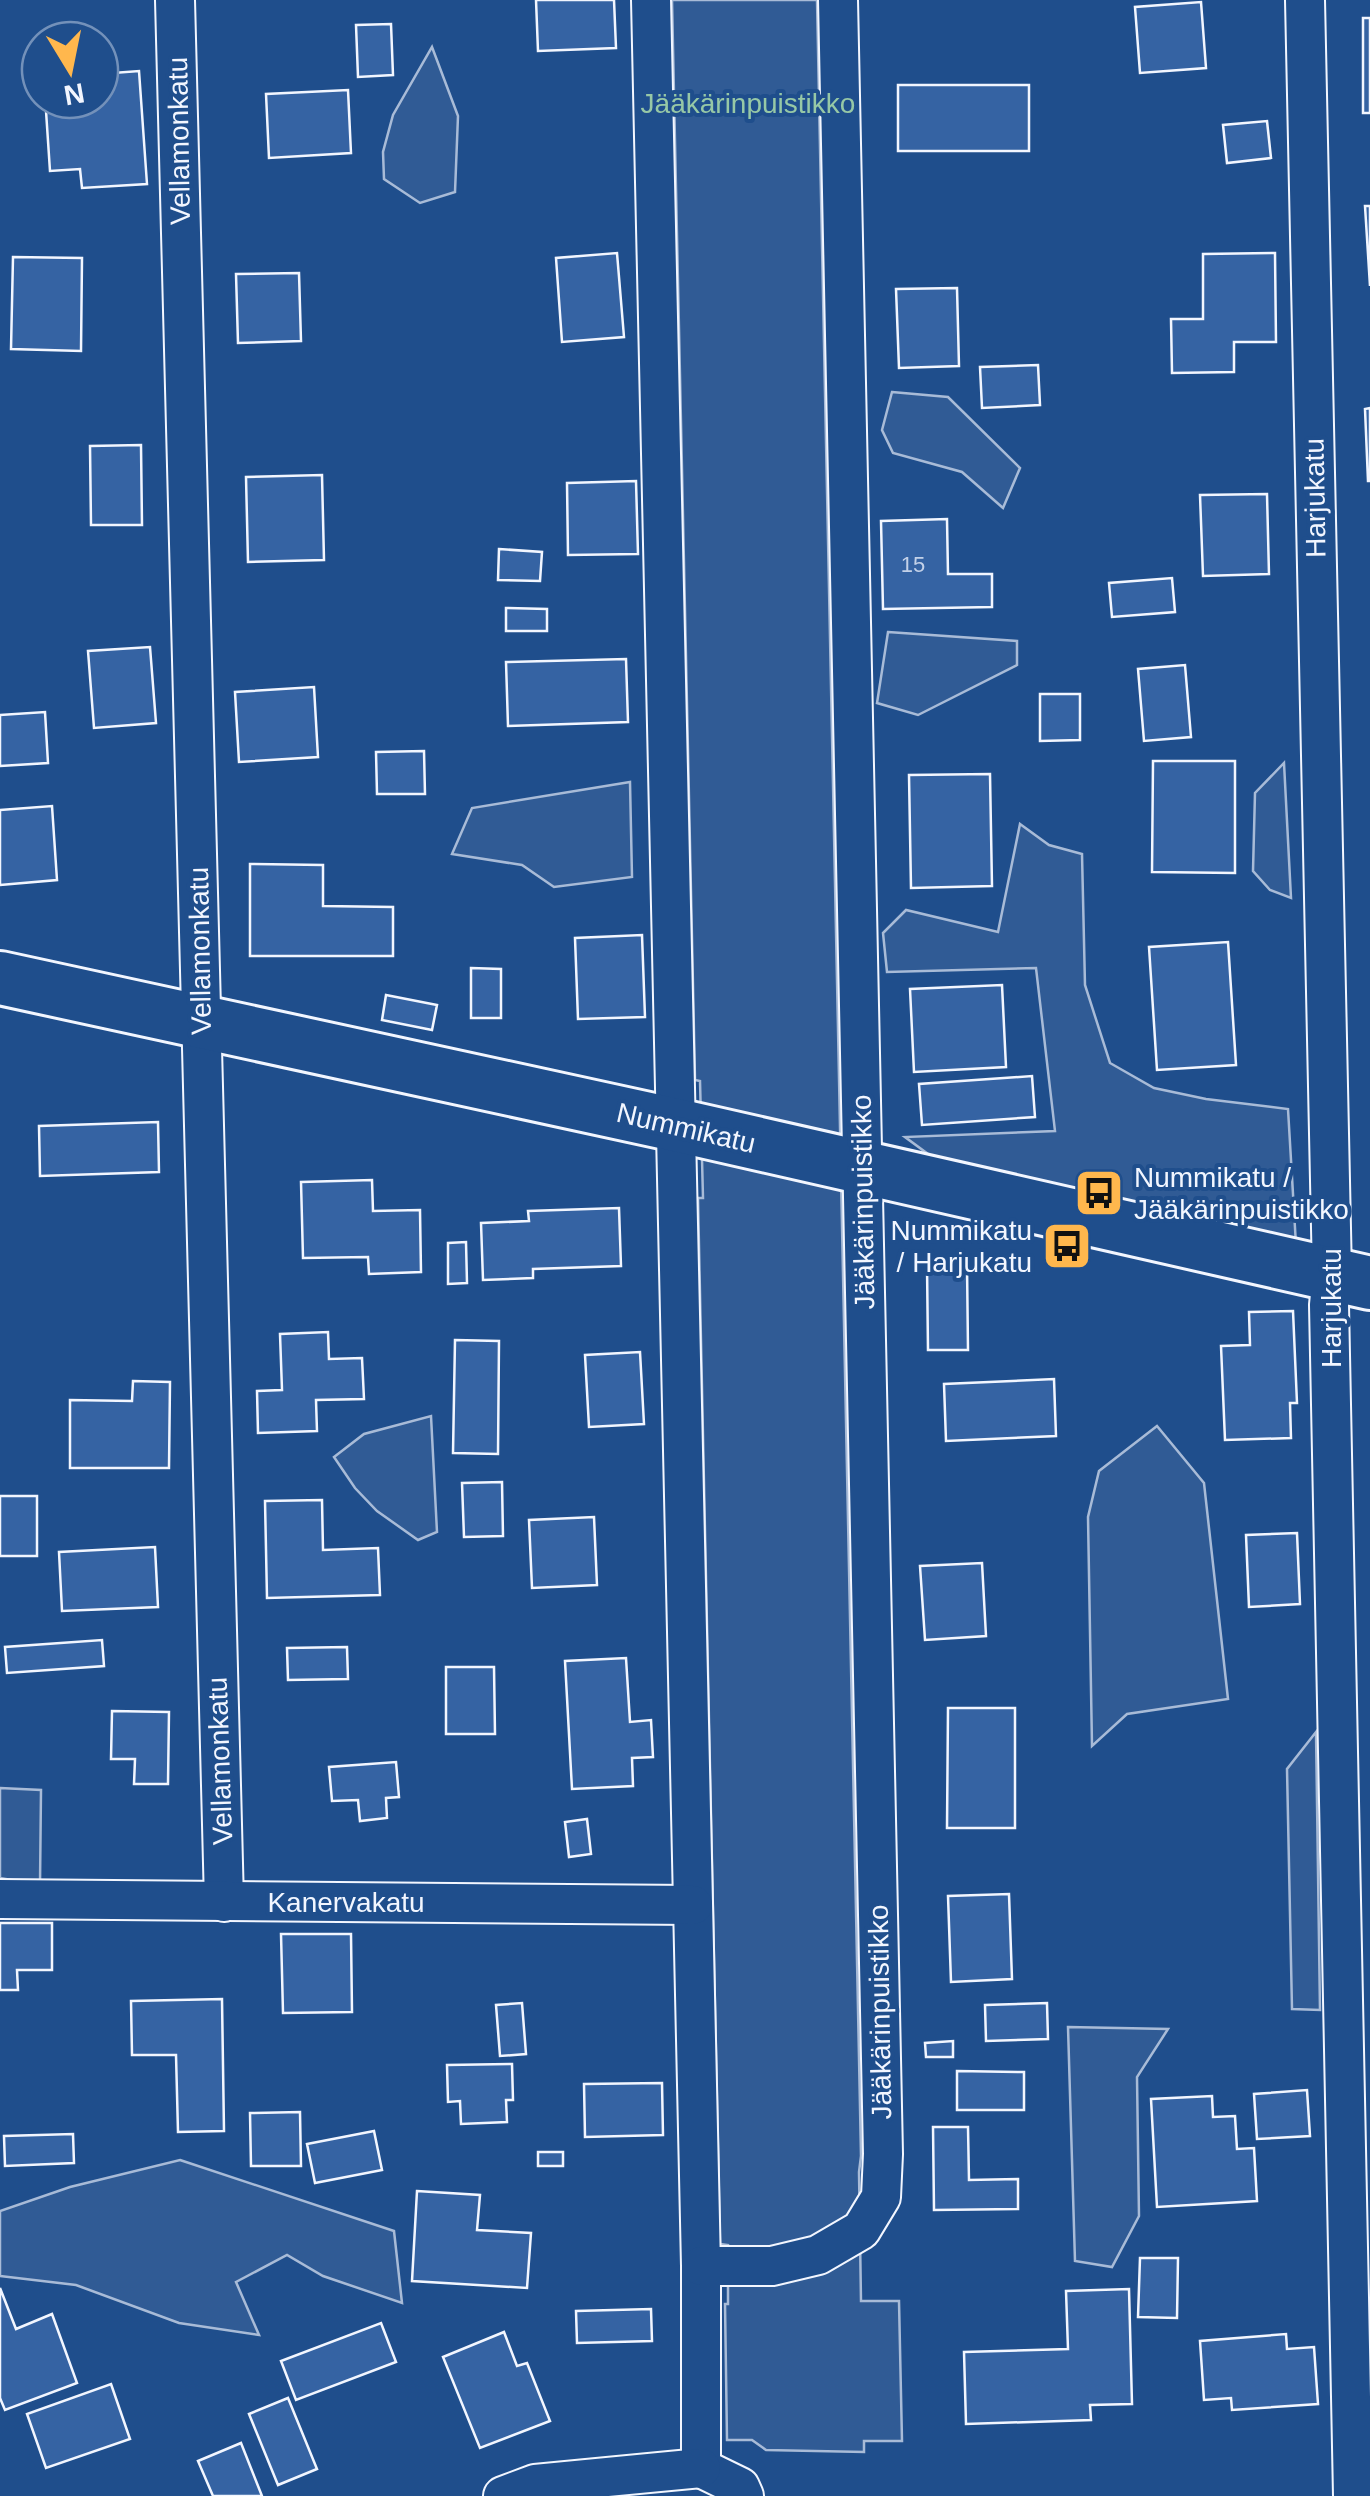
<svg xmlns="http://www.w3.org/2000/svg" width="1370" height="2496" viewBox="0 0 1370 2496" font-family="Arial,sans-serif">
	<style>
		.built { fill: #305b95; stroke: #a8bbd7; stroke-width: 2.5 }
		.building { fill: #3563a3; stroke: #f2f6ff; stroke-width: 2.5 }
		.lines { fill: none; stroke-linecap: round; stroke-linejoin: round }
		.street-casing { stroke: #f2f6ff; stroke-width: 42 }
		.secondary-casing { stroke: #f2f6ff; stroke-width: 58 }
		.street { stroke: #1f4e8c; stroke-width: 38 }
		.secondary { stroke: #1f4e8c; stroke-width: 52 }
		.labels { text-anchor: middle; dominant-baseline: central; stroke-width: 8; stroke-linejoin: round; paint-order: stroke }
		.number-label { font-size: 22px; fill: #c3d1e8 }
		.park-label { font-size: 28px; fill: #97c8a6; stroke: #1f4e8c }
		.street-label { font-size: 28px; fill: #f2f6ff; stroke: #1f4e8c }
		.poi-label { font-size: 28px; fill: #f2f6ff; stroke: #1f4e8c; text-anchor: start }
	</style>
	<rect width="100%" height="100%" fill="#1f4e8c"/>
	<!-- built -->
	<g class="built">
		<path d="M672,0h145l44,2156 -2,16 2,129h38l3,140h-38v11l-98,-2 -14,-10h-25l-2,-136h3v-59l-8,-1 -22,-1046h5l-3,-117 -5,-1z"/>
		<path d="M432,47l26,69 -3,76 -35,11 -36,-24 -1,-27 10,-37z"/>
		<path d="M892,392l56,5 72,71 -17,40 -41,-36 -69,-19 -11,-23z"/>
		<path d="M888,632l129,9v24l-99,50 -41,-12z"/>
		<path d="M1284,763l7,135 -21,-8 -17,-19 2,-78z"/>
		<path d="M630,782l2,95 -78,10 -32,-22 -70,-11 20,-46z"/>
		<path d="M1020,824l29,21 33,9 3,131 25,78 44,25 52,11 82,10 8,136 -353,-80 -38,-28 150,-6 -19,-163 -149,4 -4,-39 23,-23 92,22z"/>
		<path d="M431,1416l6,116 -19,8 -41,-29 -22,-23 -21,-31 30,-23z"/>
		<path d="M1157,1426l47,57 24,216 -101,15 -35,32 -4,-229 11,-46z"/>
		<path d="M1316,1732l4,278 -28,-1 -5,-240z"/>
		<path d="M0,1788l41,2 -1,95 -40,-7z"/>
		<path d="M1068,2027l100,2 -31,48 2,139 -27,51 -37,-6z"/>
		<path d="M180,2160l214,71 8,72 -79,-27 -36,-21 -51,27 23,53 -80,-12 -103,-38 -76,-9v-65l70,-24z"/>
	</g>
	<!-- building -->
	<g class="building">
		<path d="M536,0h78l2,48 -78,3z"/>
		<path d="M1201,2l5,66 -66,5 -5,-66z"/>
		<rect x="1363" y="18" width="7" height="95"/>
		<path d="M391,24l2,51 -35,2 -2,-52z"/>
		<path d="M139,71l8,113 -65,4 -2,-19 -30,2 -4,-60 30,-2 -1,-9h25v-26z"/>
		<rect x="898" y="85" width="131" height="66"/>
		<path d="M348,90l3,63 -82,5 -3,-64z"/>
		<path d="M1267,121l4,37 -44,5 -4,-38z"/>
		<path d="M1365,206h5v80z"/>
		<path d="M617,253l7,84 -62,5 -6,-84z"/>
		<path d="M1275,253l1,89h-42v30l-62,1 -1,-54h32v-65z"/>
		<path d="M13,257l69,1 -1,93 -70,-2z"/>
		<path d="M299,273l2,68 -63,2 -2,-69z"/>
		<path d="M957,288l2,78 -60,2 -3,-79z"/>
		<path d="M1038,365l2,40 -58,3 -2,-41z"/>
		<path d="M1370,408v73h-2l-3,-72z"/>
		<path d="M141,445l1,80h-51l-1,-79z"/>
		<path d="M322,475l2,85 -76,2 -2,-85z"/>
		<path d="M636,481l2,73 -70,1 -1,-72z"/>
		<path d="M1267,494l2,80 -66,2 -3,-81z"/>
		<path d="M947,519l1,55h44v33l-109,2 -2,-88z"/>
		<path d="M499,549l43,3 -2,29 -42,-1z"/>
		<path d="M1172,578l3,34 -63,5 -3,-34z"/>
		<path d="M506,608l41,1v22h-41z"/>
		<path d="M150,647l6,76 -62,5 -6,-77z"/>
		<path d="M626,659l2,63 -120,4 -2,-64z"/>
		<path d="M1185,665l6,72 -47,4 -6,-72z"/>
		<path d="M314,687l4,70 -79,5 -4,-70z"/>
		<path d="M1040,694h40v46l-40,1z"/>
		<path d="M45,712l3,51 -48,3v-51z"/>
		<path d="M424,751l1,43h-48l-1,-42z"/>
		<path d="M1153,761h82v112l-83,-1z"/>
		<path d="M990,774l2,112 -81,2 -2,-113z"/>
		<path d="M52,806l5,74 -57,5v-75z"/>
		<path d="M250,864l73,1v41l70,1v49h-143z"/>
		<path d="M642,935l3,82 -67,2 -3,-81z"/>
		<path d="M1228,942l8,123 -79,5 -8,-123z"/>
		<path d="M471,968l30,1v49h-30z"/>
		<path d="M1002,985l4,82 -92,5 -4,-83z"/>
		<path d="M386,995l51,10 -5,25 -50,-10z"/>
		<path d="M1032,1076l3,41 -113,8 -3,-41z"/>
		<path d="M158,1122l1,50 -119,4 -1,-50z"/>
		<path d="M372,1180l1,31 47,-1 1,62 -52,2 -1,-17 -65,1 -2,-76z"/>
		<path d="M619,1208l2,58 -88,3v9l-50,2 -2,-57 48,-2 -1,-10z"/>
		<path d="M466,1242l1,41 -19,1v-41z"/>
		<path d="M967,1265l1,85h-40l-1,-84z"/>
		<path d="M1293,1311l4,92h-7l1,35 -66,2 -4,-94 29,-1 -1,-33z"/>
		<path d="M328,1332l1,27 33,-1 2,41 -48,1 1,31 -59,2 -1,-42 25,-1 -2,-56z"/>
		<path d="M455,1340l44,1 -1,113 -45,-1z"/>
		<path d="M640,1352l4,72 -55,3 -4,-72z"/>
		<path d="M1054,1379l2,57 -110,5 -2,-57z"/>
		<path d="M133,1381l37,1 -1,86h-99v-68l62,1z"/>
		<path d="M502,1482l1,54 -39,1 -2,-54z"/>
		<rect x="0" y="1496" width="37" height="60"/>
		<path d="M322,1500l1,50 55,-2 2,47 -113,3 -2,-97z"/>
		<path d="M594,1517l3,68 -65,3 -3,-68z"/>
		<path d="M1297,1533l3,71 -51,3 -3,-72z"/>
		<path d="M155,1547l3,60 -96,4 -3,-59z"/>
		<path d="M982,1563l4,73 -61,4 -5,-74z"/>
		<path d="M102,1640l2,26 -97,7 -2,-26z"/>
		<path d="M347,1647l1,32 -60,1 -1,-32z"/>
		<path d="M626,1658l4,64 21,-2 2,37 -21,1 1,28 -61,3 -7,-128z"/>
		<path d="M446,1667h48l1,67h-49z"/>
		<path d="M948,1708h67v120h-68z"/>
		<path d="M112,1711l57,1 -1,72h-34l1,-25h-24z"/>
		<path d="M396,1762l3,35 -13,1 1,20 -27,3 -2,-21 -26,1 -3,-34z"/>
		<path d="M587,1819l4,35 -22,3 -4,-35z"/>
		<path d="M1009,1894l3,85 -61,3 -3,-86z"/>
		<path d="M0,1923h52v47h-35l1,20h-18z"/>
		<path d="M281,1934h70l1,78 -69,1z"/>
		<path d="M222,1999l2,132 -46,1 -2,-77h-44l-1,-54z"/>
		<path d="M522,2003l4,51 -26,2 -4,-51z"/>
		<path d="M1047,2003l1,36 -62,2 -1,-36z"/>
		<path d="M953,2041v16h-27l-1,-14z"/>
		<path d="M512,2064l1,36h-7l1,22 -46,2 -1,-23 -12,1 -1,-37z"/>
		<path d="M957,2071l67,1v38h-67z"/>
		<path d="M662,2083l1,52 -78,2 -1,-53z"/>
		<path d="M1307,2090l3,46 -53,3 -3,-45z"/>
		<path d="M1212,2096l1,21 22,-1 2,33 17,-1 3,53 -100,6 -6,-108z"/>
		<path d="M300,2112l1,54h-50l-1,-53z"/>
		<path d="M933,2127h35l1,53 49,-1v30l-84,1z"/>
		<path d="M374,2131l8,39 -67,13 -8,-39z"/>
		<path d="M73,2134l1,29 -69,3 -1,-30z"/>
		<rect x="538" y="2152" width="25" height="14"/>
		<path d="M417,2191l63,4 -3,35 54,3 -4,55 -115,-7z"/>
		<path d="M1140,2258h38l-1,60 -39,-1z"/>
		<path d="M0,2288l16,41 36,-15 25,69 -72,27 -5,-12z"/>
		<path d="M1129,2289l3,115 -42,1 1,15 -125,4 -2,-72 104,-3 -2,-58z"/>
		<path d="M651,2309l1,32 -75,2 -1,-32z"/>
		<path d="M381,2323l15,39 -100,38 -15,-39z"/>
		<path d="M504,2332l13,34 10,-3 23,58 -70,27 -37,-91z"/>
		<path d="M1286,2334l1,15 27,-2 4,57 -86,6 -1,-12 -27,2 -4,-59z"/>
		<path d="M111,2384l19,55 -84,29 -19,-54z"/>
		<path d="M288,2398l29,71 -39,16 -29,-71z"/>
		<path d="M241,2443l21,53h-49l-15,-35z"/>
	</g>
	<g class="lines">
		<!-- street casing -->
		<g class="street-casing">
			<g id="street">
				<path d="M175,0l49,1902"/>
				<path d="M651,0l50,2266v202l39,19 4,9"/>
				<path d="M1305,0l27,1275 -3,30 24,1191"/>
				<path d="M0,1899l693,6"/>
				<path d="M701,2266h71l46,-11 43,-25 20,-33 2,-43 -45,-2154"/>
				<path d="M503,2496l32,-12 166,-16"/>
			</g>
		</g>
		<!-- secondary casing -->
		<g class="secondary-casing">
			<path id="secondary" d="M0,978l676,147 694,158"/>
		</g>
		<!-- street -->
		<use href="#street" class="street"/>
		<!-- secondary -->
		<use href="#secondary" class="secondary"/>
	</g>
	<!-- icons -->
	<defs>
		<g id="bus-square" transform="scale(2.5)"><rect x="-9" y="-9" width="18" height="18" rx="4" fill="#ffb74d" stroke="#1f4e8c"/><path d="M-5-6H5V4H4V6H2V4H-2V6H-4V4H-5ZM-3.5-4V0h7V-4ZM-3.5 1.2v1.5H-2V1.2ZM2 1.2v1.5H3.5V1.2Z" fill="#111"/></g>
	</defs>
	<g fill-rule="evenodd">
		<use href="#bus-square" x="1099" y="1193"/>
		<use href="#bus-square" x="1067" y="1246"/>
	</g>
	<g class="labels">
		<!-- number labels -->
		<g class="number-label">
			<text x="913" y="564">15</text>
		</g>
		<!-- park labels -->
		<g class="park-label">
			<text x="748" y="103">Jääkärinpuistikko</text>
		</g>
		<!-- street labels -->
		<g class="street-label">
			<text transform="translate(179 141) rotate(-91)">Vellamonkatu</text>
			<text transform="translate(1315 498) rotate(-91)">Harjukatu</text>
			<text transform="translate(200 951) rotate(-91)">Vellamonkatu</text>
			<text transform="translate(686 1128) rotate(13)">Nummikatu</text>
			<text transform="translate(863 1202) rotate(-91)">Jääkärinpuistikko</text>
			<text transform="translate(1331 1308) rotate(-90)">Harjukatu</text>
			<text transform="translate(220 1761) rotate(-92)">Vellamonkatu</text>
			<text x="346" y="1902">Kanervakatu</text>
			<text transform="translate(880 2012) rotate(-91)">Jääkärinpuistikko</text>
		</g>
		<!-- poi labels -->
		<g class="poi-label">
			<text x="1134" y="1177">Nummikatu /<tspan x="1134" dy="32">Jääkärinpuistikko</tspan></text>
			<text x="1032" y="1230" text-anchor="end">Nummikatu<tspan x="1032" dy="32">/ Harjukatu</tspan></text>
		</g>
	</g>
	<!-- north arrow -->
	<g transform="translate(70 70) rotate(170)"><circle r="48" fill="#1f4e8c" stroke="#7391ba" stroke-width="2.5"/>
	<path d="M0-8L18 38L0 25L-18 38Z" fill="#ffb74d"/>
	<text y="-15" font-size="28" font-weight="bold" text-anchor="middle" fill="#f2f6ff">N</text>
	</g>
</svg>
